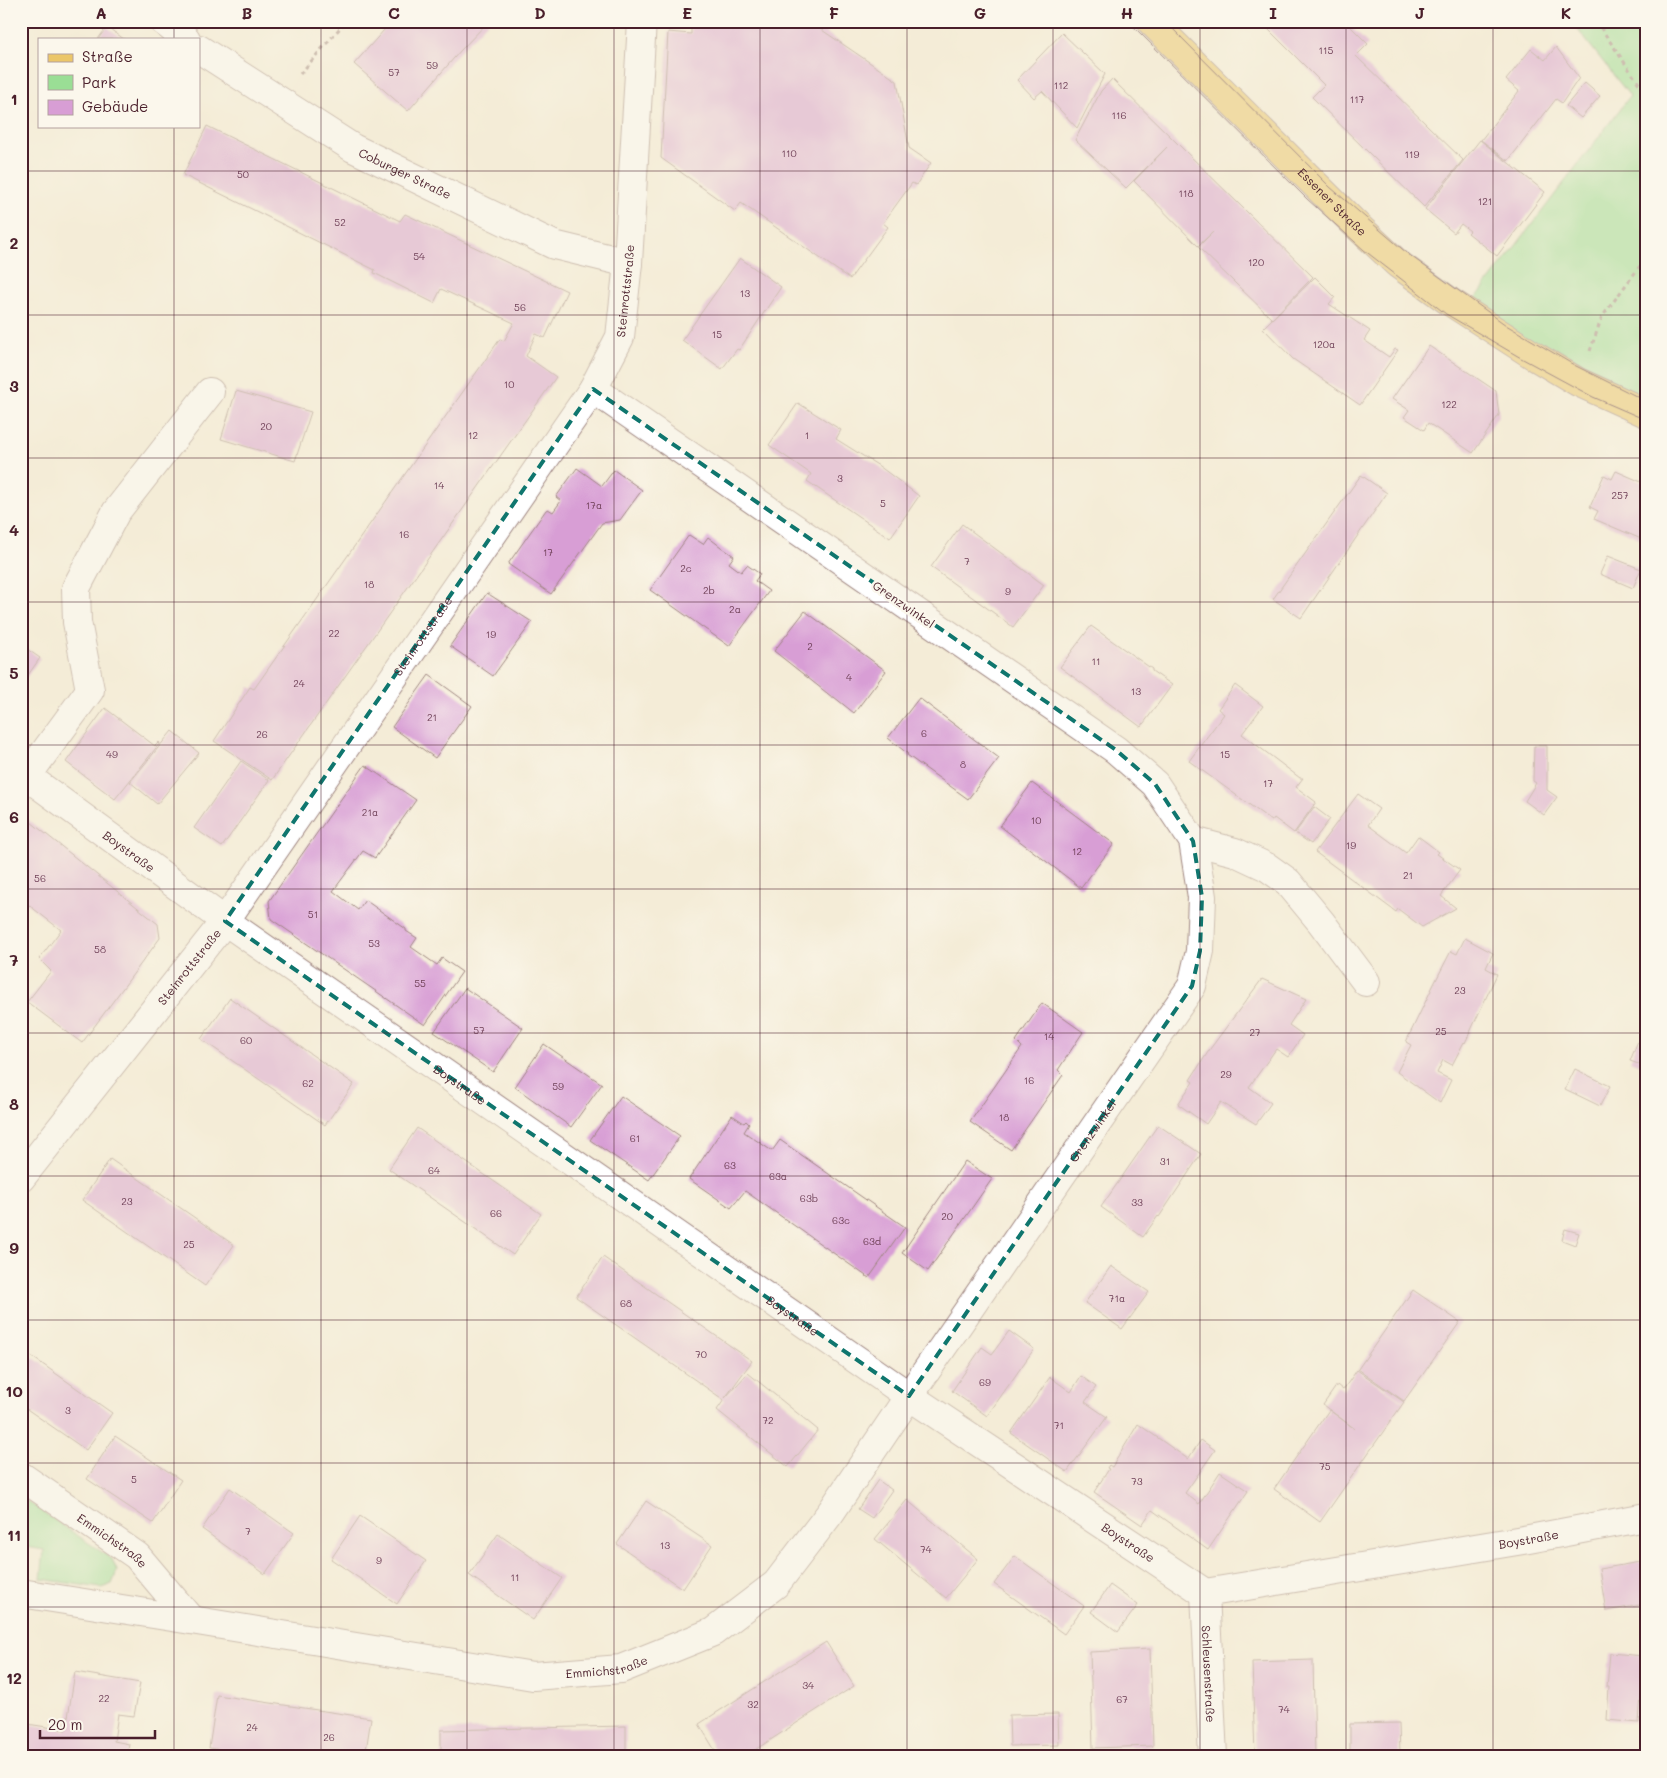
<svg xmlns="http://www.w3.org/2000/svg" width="1667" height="1778" viewBox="0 0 1667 1778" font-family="Mali,sans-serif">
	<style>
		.green { fill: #9ade95; stroke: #727e60 }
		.building { fill: #d89ed5 }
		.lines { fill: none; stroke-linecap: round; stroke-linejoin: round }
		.minor-casing { stroke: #9f8681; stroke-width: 30 }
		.major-casing { stroke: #9f8681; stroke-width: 30 }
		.path { stroke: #9f8681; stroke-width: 3; stroke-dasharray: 4 4; stroke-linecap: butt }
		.minor { stroke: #fff; stroke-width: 28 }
		.major { stroke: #ebc669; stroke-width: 28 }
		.tram { stroke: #4a1f2b; stroke-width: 1 }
		.marked { fill: none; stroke: #0f766e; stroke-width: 4; stroke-dasharray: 10 6; stroke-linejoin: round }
		.grid { fill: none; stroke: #4a1f2b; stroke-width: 1; stroke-opacity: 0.55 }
		.labels { text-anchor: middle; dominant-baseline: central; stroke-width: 5; stroke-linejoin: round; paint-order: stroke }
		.number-label { font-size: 10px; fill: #6e3f56 }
		.street-label { font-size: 12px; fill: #4a1f2b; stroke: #fbf7ec }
		.neatline { fill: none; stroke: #4a1f2b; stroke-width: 2 }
		.grid-label { font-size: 16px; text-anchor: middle; font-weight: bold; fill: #4a1f2b }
	</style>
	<rect width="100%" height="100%" fill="#fbf7ec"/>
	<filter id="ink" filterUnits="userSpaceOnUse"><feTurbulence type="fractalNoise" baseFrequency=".02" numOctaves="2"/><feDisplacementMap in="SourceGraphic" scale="10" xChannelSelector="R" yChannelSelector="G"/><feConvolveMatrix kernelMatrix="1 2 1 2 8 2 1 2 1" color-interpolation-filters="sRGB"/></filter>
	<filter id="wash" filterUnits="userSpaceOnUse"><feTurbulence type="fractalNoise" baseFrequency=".0096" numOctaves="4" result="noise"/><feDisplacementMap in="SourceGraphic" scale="20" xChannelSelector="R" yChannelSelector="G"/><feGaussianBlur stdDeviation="1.12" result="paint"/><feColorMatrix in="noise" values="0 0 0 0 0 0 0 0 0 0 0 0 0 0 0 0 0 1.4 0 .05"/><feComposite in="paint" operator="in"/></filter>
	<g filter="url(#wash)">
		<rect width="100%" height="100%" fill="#f4ecd7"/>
		<!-- green -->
		<g class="green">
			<path d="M1571,21h75v392l-180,-102 164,-215z"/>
			<path d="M21,1497l91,62 5,12 -5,13 -11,4 -60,-9 3,-29 -23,-4z"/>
		</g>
		<g id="blocks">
			<!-- building -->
			<g class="building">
				<path d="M392,21h97l-28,29 -53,61 -54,-47z"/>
				<path d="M691,21h128l-3,5 81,55 12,67 22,15 -15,22 -4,-2 -29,40 5,4 -38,52 -109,-76 -6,8 -74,-53 7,-126 23,2z"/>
				<path d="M1260,21h85l23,23 -12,12 107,104 -39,47 -112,-110 12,-12z"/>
				<path d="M107,27l17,12h-26z"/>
				<path d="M1062,33l43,41 -28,54 -35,-37 -8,7 -17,-18z"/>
				<path d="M1556,47l23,31 -17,25 -6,-4 -48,62 -27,-21 38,-49 -13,-11 25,-31 14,11z"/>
				<path d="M1112,79l201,198 -41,42 -74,-72 15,-15 -15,14 -64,-65 33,-34 -41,41 -51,-48 26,-49z"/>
				<path d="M1585,83l15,13 -19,22 -15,-12z"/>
				<path d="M207,126l193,95 5,-7 162,77 -22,47 -9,-4 -10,22 30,21 -284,403 -58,-39 36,-54 4,2 246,-350 4,2 10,-18 -73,-34 -7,14 -60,-30 1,-3 -192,-95z"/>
				<path d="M1480,140l65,52 -48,64 -29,-23 2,-2 -9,-7 -7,9 -29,-24z"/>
				<path d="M740,258l41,29 -42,63 -2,-1 -15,20 -40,-29z"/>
				<path d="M1315,277l20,20 -6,7 41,27 -6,9 25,17 6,-8 3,1 -38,55 -67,-46 -30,-31z"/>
				<path d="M1429,346l67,45 3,24 -26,38 -45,-30 -4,7 -20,-13 5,-7 -17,-11z"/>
				<path d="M236,391l75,21 -16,49 -74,-22z"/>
				<path d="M798,403l43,27 -5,9 43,27 40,30 -29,42 -83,-57 4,-7 -42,-29z"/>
				<path d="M577,468l25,18 12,-16 28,20 -22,30 -18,3 -51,71 -43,-30 38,-54 2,-1 5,3 8,-11 -5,-4z"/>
				<path d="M1616,471l30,13v57l-52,-22 4,-8 -8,-4 14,-32 8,4z"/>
				<path d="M1361,475l26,18 -86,125 -28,-19z"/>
				<path d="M962,524l82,61 -31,42 -82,-60z"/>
				<path d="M689,535l14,9 5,-7 13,10 13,9 -5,7 12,9 6,-7 13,9 -5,7 14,10 -40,55 -79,-56z"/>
				<path d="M1608,556l33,13 -8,19 -33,-14z"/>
				<path d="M487,593l45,29 -39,54 -43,-30z"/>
				<path d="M805,611l81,60 -32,42 -20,-16h-2l-58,-46z"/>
				<path d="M1091,626l61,43v2l20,14 -31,42 -81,-60z"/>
				<path d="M21,645l19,13 -19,27z"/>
				<path d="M429,675l43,31 -37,52 -43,-31z"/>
				<path d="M1235,685l28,21 -21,28 58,44h3l-7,9 20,15 -22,31 -20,-15 -2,3 -83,-60 35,-47 -6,-5z"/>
				<path d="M919,698l80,60 -31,41 -61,-44 1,-1 -20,-16z"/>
				<path d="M105,708l50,38 4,-4 1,1 -45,56 -49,-37z"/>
				<path d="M172,731l27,22 -42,51 -27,-22z"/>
				<path d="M1534,746h13v44l10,7 -13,18 -19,-14 11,-18 -3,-2z"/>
				<path d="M241,761l28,19 -47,67 -28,-19z"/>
				<path d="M365,765l51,35 -41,58 -12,-7 -30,40 25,19 7,-10 41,29v2l11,7 -6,9 26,18 5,-7 20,14 -37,53 -154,-106 -2,-18z"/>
				<path d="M1032,783l82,61 -33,44 -81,-62z"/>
				<path d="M1358,794l21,15 -11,16 38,28 12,-17 21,16 -2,2 23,16 -19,26 15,12 -34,19 -24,-18 -2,3 -81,-60z"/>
				<path d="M1314,807l16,12 -19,25 -16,-11z"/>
				<path d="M21,814l137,110 2,14 -78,105 -55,-41 24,-31 -12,-12 22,-29 -40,-31z"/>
				<path d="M1465,938l28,15 -7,15 11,6 -32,69 -1,-1 -12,23 -9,-5 -6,13 14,7 -11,23 -43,-31 14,-27 -5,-3 28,-58 17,-33 6,3z"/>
				<path d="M1262,979l44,20 -17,26 14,10 -15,22 -12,-8 -27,38 22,16 -15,21 -35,-22 -15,22 -28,-20 15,-22 -3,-2 20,-31z"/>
				<path d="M465,988l58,40 -30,44 -59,-40z"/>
				<path d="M230,998l124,86 -29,41 -124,-86z"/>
				<path d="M1042,1003l41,29 -25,38 5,5 -52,75 -41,-28 52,-75 -6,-6z"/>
				<path d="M1638,1041l8,3v19l-2,3 -14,-5z"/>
				<path d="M544,1044l58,40 -31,43 -56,-40z"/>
				<path d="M1575,1069l35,17 -10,20 -35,-17z"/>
				<path d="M621,1096l59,40 -31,44 -59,-40z"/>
				<path d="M732,1115l12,8 2,-2 3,3 -5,8 28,19 8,-11 125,87 -36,51 -124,-87 -14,17 -42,-29z"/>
				<path d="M1158,1125l43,29 -42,63 -1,-1 -15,21 -42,-30z"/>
				<path d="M417,1128l124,86 -28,41 -124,-86z"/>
				<path d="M110,1159l124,86 -29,41 -123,-86z"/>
				<path d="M965,1161l27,18 -64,92 -26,-18z"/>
				<path d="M1565,1229l14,4 -4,12 -13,-5z"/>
				<path d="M603,1257l149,104 -27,37 23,-25 70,57 -30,37 -71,-57 7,-10 -148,-103z"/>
				<path d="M1111,1266l38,26 -27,37 -37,-26z"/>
				<path d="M1413,1290l47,32 -56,79 -46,-32z"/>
				<path d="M1009,1331l25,18 -47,67 -35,-25 30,-44 10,7z"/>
				<path d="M21,1349l91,64 -26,37 -65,-45z"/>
				<path d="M1357,1370l47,32 -84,120 -46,-33 55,-79 26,19 -32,-24 14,-20 6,5z"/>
				<path d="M1081,1376l15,11 -11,15 22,15 -40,55 -56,-39 39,-56 21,15z"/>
				<path d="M1138,1424l50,35 13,-19 14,10 -30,43 14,11 21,-32 28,19 -40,59 -56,-40 -10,15 -48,-33 15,-23 -2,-1 2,-3 3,2z"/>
				<path d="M115,1436l66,44 -28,43 -66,-44z"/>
				<path d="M878,1480l14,10 -20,28 -14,-9z"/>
				<path d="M230,1488l64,45 -29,41 -63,-45z"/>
				<path d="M907,1500l71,59 -32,39 -71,-59z"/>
				<path d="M646,1501l66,44 -29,44 -66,-45z"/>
				<path d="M360,1516l66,45 -29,43 -66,-45z"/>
				<path d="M498,1534l64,44 -29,42 -64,-45z"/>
				<path d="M1015,1556l69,50 -20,28 -70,-50z"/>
				<path d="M1646,1561v43l-40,7 -7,-42z"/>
				<path d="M1110,1585l28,20 -20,27 -27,-20z"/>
				<path d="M826,1642l28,44 -110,71h-25l-20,-33z"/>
				<path d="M1150,1649l3,97 -60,2 -3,-96z"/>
				<path d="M1610,1653l34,3 -5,67 -32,-3 2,-33h-2z"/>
				<path d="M1313,1660l2,96 -60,1 -3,-95z"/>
				<path d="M75,1672l65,11 -6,33 -16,-2 -4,27 15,3 -2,13h-106v-34l45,7z"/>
				<path d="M217,1695l154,23 -6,39h-95l-61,-9z"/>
				<path d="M1058,1714l1,31 -49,1 -1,-31z"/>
				<path d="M1399,1723l1,32 -50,1v-32z"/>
				<path d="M626,1726v31h-185v-27z"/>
			</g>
		</g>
	</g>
	<g filter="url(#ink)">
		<use href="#blocks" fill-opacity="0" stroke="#9f8681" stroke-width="1"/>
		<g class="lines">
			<!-- minor casing -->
			<g class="minor-casing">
				<g id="minor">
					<path d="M163,21l23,18"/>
					<path id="s1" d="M199,49l154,99 201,97 74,18"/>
					<path id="s2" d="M21,772l204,149 684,475 296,197 324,-54 117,-22"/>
					<path d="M27,776l63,-86 -13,-68 -1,-34 40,-76 94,-120"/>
					<path d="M1193,841l42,11 32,15 21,15 33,40 45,60"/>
					<path id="s3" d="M21,1178l204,-257 368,-532 27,-52 8,-74 14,-242"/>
					<path id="s4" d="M21,1476l116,80 54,64 -170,-27"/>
					<path id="s5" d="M1205,1593l8,164"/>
					<path id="s6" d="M191,1620l342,56 88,-7 92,-37 63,-48 55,-72 78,-116 283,-410 8,-35 2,-54 -9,-56 -38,-57 -39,-34 -523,-361"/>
				</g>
			</g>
			<!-- major casing -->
			<g class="major-casing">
				<g id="major">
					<path id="s7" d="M1151,21l201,200 46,43 51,37 87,56 42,25 68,31"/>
				</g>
			</g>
			<!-- path -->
			<g class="path">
				<path d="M1596,21l50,73"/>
				<path d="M300,74l46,-53"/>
				<path d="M1590,351l12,-34 44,-59"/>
			</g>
			<!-- minor -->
			<use href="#minor" class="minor"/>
			<!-- major -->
			<use href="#major" class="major"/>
			<!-- tram -->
			<g class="tram">
				<path d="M1128,21l179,178 57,51 82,64 75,44 72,39 53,23"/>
				<path d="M1165,21l165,166 78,67 98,71 68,40 72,36"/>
			</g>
		</g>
	</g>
	<!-- marked area -->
	<path d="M0 0H1667V1778H0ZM593,389l523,361 39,34 38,57 9,56 -2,54 -8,35 -283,410 -684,-475z" fill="#f4ecd7" fill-opacity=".55" fill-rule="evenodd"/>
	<path class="marked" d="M593,389l523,361 39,34 38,57 9,56 -2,54 -8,35 -283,410 -684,-475z"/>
	<!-- grid -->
	<path class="grid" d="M174,21v18M321,21v1736M467,21v1736M614,21v1736M760,21v1736M907,21v1736M1053,21v1736M1200,21v1736M1346,21v1736M1493,21v1736M174,126v1631M21,171h1625M21,315h1625M21,458h1625M21,602h1625M21,745h1625M21,889h1625M21,1033h1625M21,1176h1625M21,1320h1625M21,1463h1625M21,1607h1625"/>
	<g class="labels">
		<!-- number labels -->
		<g class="number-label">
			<text x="1326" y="50">115</text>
			<text x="432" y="65">59</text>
			<text x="394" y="72">57</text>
			<text x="1061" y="85">112</text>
			<text x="1357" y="99">117</text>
			<text x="1119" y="115">116</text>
			<text x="789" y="153">110</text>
			<text x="1412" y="154">119</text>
			<text x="243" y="174">50</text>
			<text x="1186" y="193">118</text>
			<text x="1485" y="201">121</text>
			<text x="340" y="222">52</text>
			<text x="419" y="256">54</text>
			<text x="1256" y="262">120</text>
			<text x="745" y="293">13</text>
			<text x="520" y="307">56</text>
			<text x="717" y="334">15</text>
			<text x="1324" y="344">120a</text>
			<text x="509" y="384">10</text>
			<text x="1449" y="404">122</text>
			<text x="266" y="426">20</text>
			<text x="473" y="435">12</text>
			<text x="807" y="435">1</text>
			<text x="840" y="478">3</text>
			<text x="439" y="485">14</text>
			<text x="1620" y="495">257</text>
			<text x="883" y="503">5</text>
			<text x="594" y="505">17a</text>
			<text x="404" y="534">16</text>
			<text x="548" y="552">17</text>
			<text x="967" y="561">7</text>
			<text x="686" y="568">2c</text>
			<text x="369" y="584">18</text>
			<text x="709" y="590">2b</text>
			<text x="1008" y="591">9</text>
			<text x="735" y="609">2a</text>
			<text x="334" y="633">22</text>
			<text x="491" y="634">19</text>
			<text x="810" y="646">2</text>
			<text x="1096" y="661">11</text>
			<text x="849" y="677">4</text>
			<text x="299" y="683">24</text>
			<text x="1136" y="691">13</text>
			<text x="432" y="717">21</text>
			<text x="924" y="733">6</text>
			<text x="262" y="734">26</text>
			<text x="112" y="754">49</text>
			<text x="1225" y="754">15</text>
			<text x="963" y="764">8</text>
			<text x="1268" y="783">17</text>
			<text x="370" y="812">21a</text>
			<text x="1036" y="820">10</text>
			<text x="1351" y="845">19</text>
			<text x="1077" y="851">12</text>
			<text x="1408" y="875">21</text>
			<text x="40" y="878">56</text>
			<text x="313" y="914">51</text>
			<text x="374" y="943">53</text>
			<text x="100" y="949">58</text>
			<text x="420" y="983">55</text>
			<text x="1460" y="990">23</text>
			<text x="479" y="1030">57</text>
			<text x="1441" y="1031">25</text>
			<text x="1255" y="1032">27</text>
			<text x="1049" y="1036">14</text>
			<text x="246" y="1040">60</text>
			<text x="1226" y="1074">29</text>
			<text x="1029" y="1080">16</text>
			<text x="308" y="1083">62</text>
			<text x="558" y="1086">59</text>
			<text x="1004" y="1117">18</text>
			<text x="635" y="1138">61</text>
			<text x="1165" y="1161">31</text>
			<text x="730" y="1165">63</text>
			<text x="434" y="1170">64</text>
			<text x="778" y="1176">63a</text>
			<text x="809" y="1198">63b</text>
			<text x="127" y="1201">23</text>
			<text x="1137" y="1202">33</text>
			<text x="496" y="1213">66</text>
			<text x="947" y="1216">20</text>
			<text x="841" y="1220">63c</text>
			<text x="872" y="1241">63d</text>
			<text x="189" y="1244">25</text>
			<text x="1117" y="1298">71a</text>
			<text x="626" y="1303">68</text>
			<text x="701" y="1354">70</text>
			<text x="985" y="1382">69</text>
			<text x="68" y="1410">3</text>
			<text x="768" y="1420">72</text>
			<text x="1059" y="1425">71</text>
			<text x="1325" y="1466">75</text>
			<text x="134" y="1479">5</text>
			<text x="1137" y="1481">73</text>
			<text x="248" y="1531">7</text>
			<text x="665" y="1545">13</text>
			<text x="926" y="1549">74</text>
			<text x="379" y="1560">9</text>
			<text x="515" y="1577">11</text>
			<text x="808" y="1685">34</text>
			<text x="104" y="1698">22</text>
			<text x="1122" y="1699">67</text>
			<text x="753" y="1704">32</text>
			<text x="1284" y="1709">74</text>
			<text x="252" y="1727">24</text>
			<text x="329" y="1737">26</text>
		</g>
		<!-- street labels -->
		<g class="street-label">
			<text stroke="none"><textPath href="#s1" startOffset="241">Coburger Straße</textPath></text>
			<text stroke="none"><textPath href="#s7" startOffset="256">Essener Straße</textPath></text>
			<text stroke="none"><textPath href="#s3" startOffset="1080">Steinrottstraße</textPath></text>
			<text transform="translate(904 604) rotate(35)">Grenzwinkel</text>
			<text stroke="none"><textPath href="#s3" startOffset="675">Steinrottstraße</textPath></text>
			<text stroke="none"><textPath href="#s2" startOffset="134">Boystraße</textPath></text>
			<text stroke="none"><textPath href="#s3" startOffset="270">Steinrottstraße</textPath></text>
			<text stroke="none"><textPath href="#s2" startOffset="539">Boystraße</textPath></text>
			<text stroke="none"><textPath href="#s6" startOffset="1166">Grenzwinkel</textPath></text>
			<text stroke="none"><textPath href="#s2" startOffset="944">Boystraße</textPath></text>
			<text stroke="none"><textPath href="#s2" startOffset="1769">Boystraße</textPath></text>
			<text stroke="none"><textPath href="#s4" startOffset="112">Emmichstraße</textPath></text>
			<text stroke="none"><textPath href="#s2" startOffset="1349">Boystraße</textPath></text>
			<text stroke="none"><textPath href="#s6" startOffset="421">Emmichstraße</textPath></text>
			<text stroke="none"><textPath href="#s5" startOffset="81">Schleusenstraße</textPath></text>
		</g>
	</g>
	<!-- margin -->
	<rect width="1667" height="1778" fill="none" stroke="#fbf7ec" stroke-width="55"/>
	<!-- legend -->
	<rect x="38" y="38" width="162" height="90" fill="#fbf7ec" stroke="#b4a19f"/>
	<rect x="48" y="54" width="25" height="8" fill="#ebc669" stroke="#b4a19f"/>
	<text x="82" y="62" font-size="15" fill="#4a1f2b">Straße</text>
	<rect x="48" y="75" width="25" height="15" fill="#9ade95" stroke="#b4a19f"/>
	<text x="82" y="88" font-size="15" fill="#4a1f2b">Park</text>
	<rect x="48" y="100" width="25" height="15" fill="#d89ed5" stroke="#b4a19f"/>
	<text x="82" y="112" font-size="15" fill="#4a1f2b">Gebäude</text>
	<!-- scale -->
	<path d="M40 1730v8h115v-8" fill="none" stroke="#4a1f2b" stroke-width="2.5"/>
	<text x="48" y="1730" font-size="15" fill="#4a1f2b" stroke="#fbf7ec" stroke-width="4" paint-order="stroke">20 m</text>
	<rect x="28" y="28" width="1612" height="1722" class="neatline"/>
	<g class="grid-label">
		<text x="101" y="19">A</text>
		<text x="247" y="19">B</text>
		<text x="394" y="19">C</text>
		<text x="540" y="19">D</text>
		<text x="687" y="19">E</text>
		<text x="834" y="19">F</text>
		<text x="980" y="19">G</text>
		<text x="1127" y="19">H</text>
		<text x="1273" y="19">I</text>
		<text x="1420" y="19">J</text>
		<text x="1566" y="19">K</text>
		<text x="14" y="105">1</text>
		<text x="14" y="249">2</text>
		<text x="14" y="392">3</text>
		<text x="14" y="536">4</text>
		<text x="14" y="679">5</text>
		<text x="14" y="823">6</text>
		<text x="14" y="966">7</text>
		<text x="14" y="1110">8</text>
		<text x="14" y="1254">9</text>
		<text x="14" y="1397">10</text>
		<text x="14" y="1541">11</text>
		<text x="14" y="1684">12</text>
	</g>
</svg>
